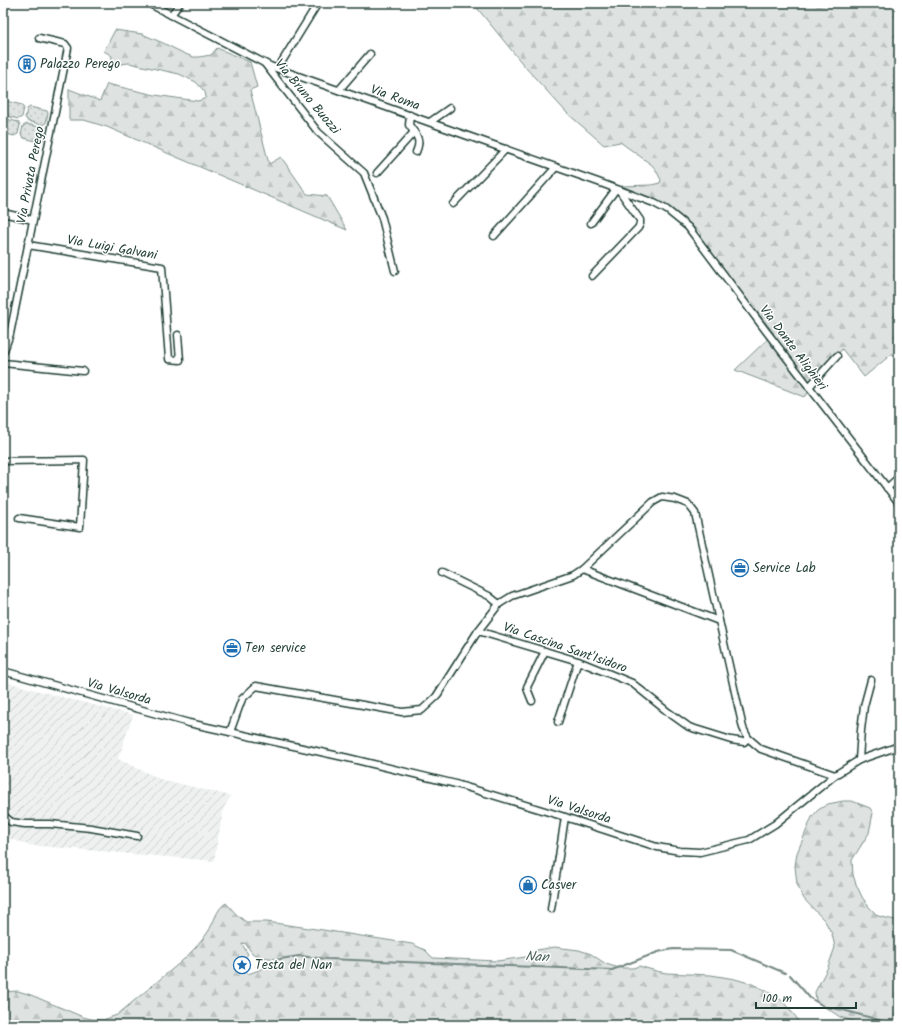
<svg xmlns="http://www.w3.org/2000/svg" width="902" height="1028" viewBox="0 0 902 1028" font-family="Kalam,sans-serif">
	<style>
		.industrial { fill: url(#industrial-furrows) }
		.forest { fill: url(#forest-firs); stroke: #7e908b; fill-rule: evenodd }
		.park { fill: url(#park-dots); stroke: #7e908b }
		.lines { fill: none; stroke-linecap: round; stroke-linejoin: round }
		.stream { stroke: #758883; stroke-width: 2 }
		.minor-casing { stroke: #1f3d34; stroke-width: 9 }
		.minor { stroke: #fff; stroke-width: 6 }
		.labels { text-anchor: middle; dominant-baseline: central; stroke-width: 3; stroke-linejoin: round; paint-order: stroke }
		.poi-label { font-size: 13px; fill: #1f3d34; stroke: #fff; text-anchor: start }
		.street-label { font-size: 13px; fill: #1f3d34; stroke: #fff }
		.water-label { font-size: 14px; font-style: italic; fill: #4a625b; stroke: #fff }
	</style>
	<defs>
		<pattern id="industrial-furrows" width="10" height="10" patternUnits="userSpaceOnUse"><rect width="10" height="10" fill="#eef1f0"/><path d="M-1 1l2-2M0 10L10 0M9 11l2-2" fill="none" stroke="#ccd0ce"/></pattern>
		<pattern id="forest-firs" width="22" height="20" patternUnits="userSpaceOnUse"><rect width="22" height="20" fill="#dee3e2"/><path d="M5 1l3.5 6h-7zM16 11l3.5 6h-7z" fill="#bec4c2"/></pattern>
		<pattern id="park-dots" width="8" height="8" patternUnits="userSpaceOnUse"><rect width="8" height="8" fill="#dee3e2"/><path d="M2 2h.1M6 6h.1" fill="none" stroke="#bec4c2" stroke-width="1.8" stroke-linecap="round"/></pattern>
	</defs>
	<rect width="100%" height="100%" fill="#fff"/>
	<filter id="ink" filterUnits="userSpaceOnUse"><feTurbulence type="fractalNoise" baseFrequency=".025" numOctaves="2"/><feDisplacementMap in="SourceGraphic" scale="8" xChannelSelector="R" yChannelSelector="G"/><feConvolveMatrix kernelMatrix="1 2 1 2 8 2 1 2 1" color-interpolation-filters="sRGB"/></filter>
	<g filter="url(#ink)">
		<!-- industrial -->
		<path class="industrial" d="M3,681l51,14 79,20 -15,44 42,20 71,17 -7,11 -7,36 -3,18 -186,-16 -25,-9z"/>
		<!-- forest -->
		<g class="forest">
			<path d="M473,3h426v95c-6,12 -12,19 0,30v220l-35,29 -22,-28 -37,48 -70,-27 39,-37 -77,-96 5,-3 -27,-22 -19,-12 -34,-14 29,-1 9,-2 1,-3 -5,-10 -4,-5 -32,-23 -16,3 -37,-32 -41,-45z"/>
			<path d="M115,30l27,4 21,9 20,10 10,4h6l12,-2 6,-7 33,14 7,25 -7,3 19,74 12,-7 26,37 20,2 20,34c-80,-35 -160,-68 -240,-103l-23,-7h-15v-31l31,12 7,-17 48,11 28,4 15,2 6,-2 2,-2 -1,-5 -9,-10 -17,-8 -50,-11 -18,2 1,-9 -8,-5z"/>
			<path d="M843,801h9l18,7 3,5 -4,20 -17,27 1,15 3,9 6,13 7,10 9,9 21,5v104h-33l-26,-8 -24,-16 -1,-9 13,-25 7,-20 -3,-13 -7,-13 -21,-22 -7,-15 -2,-18 2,-13 15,-36 6,-7 10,-6z"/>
			<path d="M226,903l11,12 9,7h21l56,8 89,14 13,6 8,8 64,3 29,-4 11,-7 17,-3 25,3 12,4 15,10 13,4h14l6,-2 17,5 10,2 45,2 24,4 17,5 13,6 15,9 5,5 11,13 4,8h-797v-33l15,-1 13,4 52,22 8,2 12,1 14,-5 65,-54c9,-9 19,-18 26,-29 6,-9 8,-23 18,-29zM245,943l7,10 7,4 20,2 -17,10 -14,5c-5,-8 -6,-13 0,-20l-6,-10z"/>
		</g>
		<!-- park -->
		<g class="park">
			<path d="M6,101l16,4v2l2,1 -2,9 -4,2 -15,-4v-12l3,-1z"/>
			<path d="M30,107l17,4 1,2 -2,10h-1l-2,2 -16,-4v-2l-2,-1 2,-9z"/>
			<path d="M3,118l15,4 2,3 -2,9 -4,2 -11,-3z"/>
			<path d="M27,124l16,4v2l2,1 -2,9 -4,2 -15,-4 -3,-3 2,-9z"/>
		</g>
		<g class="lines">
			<!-- stream -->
			<g class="stream">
				<path d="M280,959l19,-3 28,3 285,11 46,-18 15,-3 58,1 54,23"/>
				<path d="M790,975l20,23 15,9 18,3 36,10 12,5"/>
			</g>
			<!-- minor casing -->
			<g class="minor-casing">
				<g id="minor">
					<path d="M148,3l122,63 328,116 56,21 13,7 21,17 78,104 133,172"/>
					<path d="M171,15l9,-12"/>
					<path d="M265,64l53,68 46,41 18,45 13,53"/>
					<path d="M278,68l40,-65"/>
					<path d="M339,90l31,-36"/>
					<path d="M410,115l-1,10c7,10 13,14 7,27"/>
					<path d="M430,122l20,-14"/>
					<path d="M377,173l37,-41"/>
					<path d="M453,204l53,-55"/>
					<path d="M3,213l30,7"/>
					<path d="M591,223l25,-34"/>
					<path d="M494,236l62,-69"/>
					<path d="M28,245l134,22 7,92 11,1 -2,-25"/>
					<path d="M592,276l46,-48 2,-4v-4l-21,-30"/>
					<path d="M3,353l7,-19 9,-44 49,-242 -3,-4 -26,-6"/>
					<path d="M3,363l80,8"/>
					<path d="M809,387l28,-31"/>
					<path d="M3,461l81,-1 -4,67 -61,-9"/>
					<path d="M887,488l12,-11"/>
					<path d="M582,569l137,52"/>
					<path d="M442,573l47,23 10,8"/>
					<path d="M478,631l100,30 54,22 36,29 21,15 42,13 13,2 4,-4 13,11 74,26"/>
					<path d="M3,671l186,52 159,35 108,26 109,33 92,30 23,4 20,1 49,-12 26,-16 60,-49 24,-15 40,-14"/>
					<path d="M532,701l-4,-10 -1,-4 18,-36"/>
					<path d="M558,722l20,-61"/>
					<path d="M230,732l12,-33 14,-13 146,26 20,-2 14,-13 42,-66 21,-27 13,-8 61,-21 9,-6 71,-67 9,-5 13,2 13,5 7,9 48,215 5,10"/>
					<path d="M859,760l2,-30 3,-24 7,-26"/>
					<path d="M3,815l8,7 14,2h25l41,4 46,8"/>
					<path d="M551,909l14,-92"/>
				</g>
			</g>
			<!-- minor -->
			<use href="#minor" class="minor"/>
		</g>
	</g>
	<!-- icons -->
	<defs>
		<g id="building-ring" transform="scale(0.9)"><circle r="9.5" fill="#fff" stroke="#1f6fb2" stroke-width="1.5"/><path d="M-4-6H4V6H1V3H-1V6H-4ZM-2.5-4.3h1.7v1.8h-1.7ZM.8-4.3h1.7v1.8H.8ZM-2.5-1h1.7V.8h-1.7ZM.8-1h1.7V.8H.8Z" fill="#1f6fb2"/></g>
		<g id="office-ring" transform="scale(0.9)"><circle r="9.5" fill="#fff" stroke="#1f6fb2" stroke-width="1.5"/><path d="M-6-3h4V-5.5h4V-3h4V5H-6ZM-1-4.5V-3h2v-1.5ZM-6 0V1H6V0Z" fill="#1f6fb2"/></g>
		<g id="shop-ring" transform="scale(0.9)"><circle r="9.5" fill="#fff" stroke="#1f6fb2" stroke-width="1.5"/><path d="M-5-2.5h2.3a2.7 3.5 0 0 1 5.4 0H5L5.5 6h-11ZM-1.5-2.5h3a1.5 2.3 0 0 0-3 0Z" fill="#1f6fb2"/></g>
		<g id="sight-ring" transform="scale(0.9)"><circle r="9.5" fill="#fff" stroke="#1f6fb2" stroke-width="1.5"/><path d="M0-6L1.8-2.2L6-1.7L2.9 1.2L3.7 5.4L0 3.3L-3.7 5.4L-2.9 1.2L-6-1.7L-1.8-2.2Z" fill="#1f6fb2"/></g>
	</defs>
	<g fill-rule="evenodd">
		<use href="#building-ring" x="27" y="64"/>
		<use href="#office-ring" x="740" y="568"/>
		<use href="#office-ring" x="232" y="648"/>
		<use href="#shop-ring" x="528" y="885"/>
		<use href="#sight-ring" x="242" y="965"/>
	</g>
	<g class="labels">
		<!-- poi labels -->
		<g class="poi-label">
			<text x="40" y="64">Palazzo Perego</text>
			<text x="753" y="568">Service Lab</text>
			<text x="245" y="648">Ten service</text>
			<text x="541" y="885">Casver</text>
			<text x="255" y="965">Testa del Nan</text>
		</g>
		<!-- street labels -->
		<g class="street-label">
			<text transform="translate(307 97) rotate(50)">Via Bruno Buozzi</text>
			<text transform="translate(395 98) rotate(20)">Via Roma</text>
			<text transform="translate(31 175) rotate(-79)">Via Privata Perego</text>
			<text transform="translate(112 248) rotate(10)">Via Luigi Galvani</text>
			<text transform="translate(793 348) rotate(53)">Via Dante Alighieri</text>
			<text transform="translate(565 648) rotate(19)">Via Cascina Sant'Isidoro</text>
			<text transform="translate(119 692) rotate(16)">Via Valsorda</text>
			<text transform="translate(579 810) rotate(18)">Via Valsorda</text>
		</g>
		<!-- water labels -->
		<g class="water-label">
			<text transform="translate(537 957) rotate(2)">Nan</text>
		</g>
	</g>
	<!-- margin -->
	<rect width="902" height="1028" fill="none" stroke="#fff" stroke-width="16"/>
	<rect x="8" y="8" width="886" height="1012" fill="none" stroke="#1f3d34" stroke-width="1.5" filter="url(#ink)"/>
	<!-- scale -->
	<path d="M756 1002v6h100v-6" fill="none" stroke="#1f3d34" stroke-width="2"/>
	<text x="762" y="1002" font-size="12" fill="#1f3d34" stroke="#ffffff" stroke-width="3" paint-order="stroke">100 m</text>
</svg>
